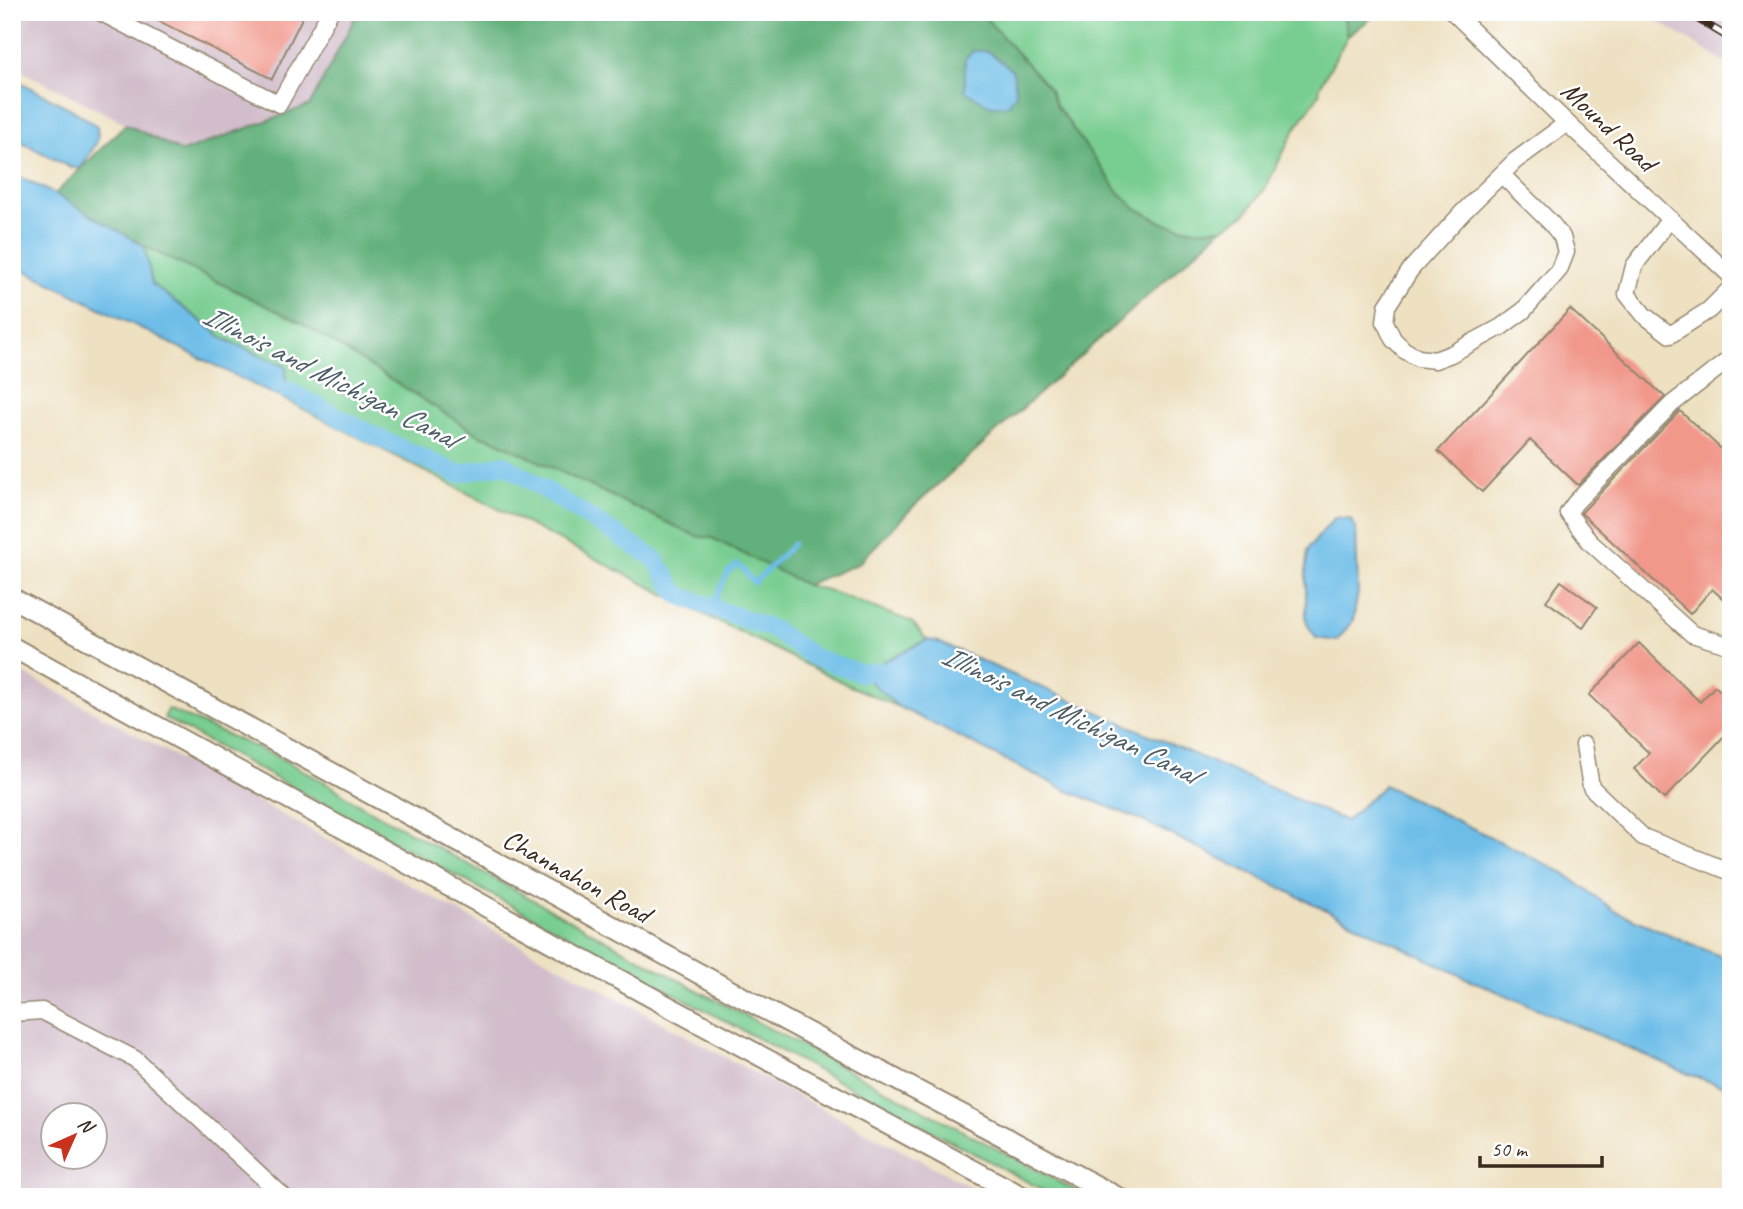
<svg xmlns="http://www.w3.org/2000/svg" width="1743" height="1209" viewBox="0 0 1743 1209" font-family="Caveat,sans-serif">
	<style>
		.industrial { fill: #d1bdcb; fill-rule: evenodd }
		.green { fill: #78cd91; stroke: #5a7c58; stroke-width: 2 }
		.forest { fill: #62b07b; stroke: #4e6d4c; stroke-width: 2 }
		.water { fill: #6dbde8; stroke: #547483; stroke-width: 2 }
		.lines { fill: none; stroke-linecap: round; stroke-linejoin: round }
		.stream { stroke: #6dbde8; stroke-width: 5 }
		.canal { stroke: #6dbde8; stroke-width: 18 }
		.building { fill: #f1988b }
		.minor-casing { stroke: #948670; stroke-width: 19 }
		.major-casing { stroke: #948670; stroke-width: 23 }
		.minor { stroke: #fff; stroke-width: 16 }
		.major { stroke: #fff; stroke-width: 19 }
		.rail-casing { stroke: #3b2a1e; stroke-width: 8 }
		.rail { stroke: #fff; stroke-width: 5; stroke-dasharray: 16; stroke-linecap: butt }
		.labels { text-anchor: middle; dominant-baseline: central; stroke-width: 5; stroke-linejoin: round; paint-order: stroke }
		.street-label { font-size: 28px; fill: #3b2a1e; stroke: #fff }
		.water-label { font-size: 30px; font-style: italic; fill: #4c5d65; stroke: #fff }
	</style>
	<rect width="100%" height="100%" fill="#fff"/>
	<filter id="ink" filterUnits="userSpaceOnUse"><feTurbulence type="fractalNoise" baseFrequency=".0143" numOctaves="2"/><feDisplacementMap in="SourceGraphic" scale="14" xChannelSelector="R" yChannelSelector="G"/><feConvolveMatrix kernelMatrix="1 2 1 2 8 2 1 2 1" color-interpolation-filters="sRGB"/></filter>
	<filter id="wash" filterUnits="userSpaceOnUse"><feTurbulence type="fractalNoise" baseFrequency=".00686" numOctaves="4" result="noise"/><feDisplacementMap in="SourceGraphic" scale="28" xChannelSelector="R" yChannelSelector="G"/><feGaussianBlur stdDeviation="1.57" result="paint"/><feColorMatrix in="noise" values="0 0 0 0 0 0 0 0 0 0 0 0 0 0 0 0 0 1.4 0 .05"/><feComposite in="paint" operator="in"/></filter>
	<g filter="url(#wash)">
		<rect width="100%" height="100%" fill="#eee1c2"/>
		<!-- industrial -->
		<g class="industrial">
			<path d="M12,12h346l-48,93 -128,47 -170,-86z"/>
			<path d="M1643,12h88v54l-85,-52z"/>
			<path d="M12,667l731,400 247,130h-978zM52,1114h42v42h-42z"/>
		</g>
		<!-- green -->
		<g class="green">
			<path d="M980,12h363l4,25 -27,49 -1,9 -24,34 -30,60 -21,26 -21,13 -29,2 -31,-7 -29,-16 -16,-16 -62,-86 -7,-17z"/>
			<path d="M144,246l158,77 179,113 9,2 206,98 16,2 94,47 21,5 85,32 15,18 -66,33 38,34 -49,-21 -149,-73 -419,-215 24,2 -20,-19v-14l-60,-27 -74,-56z"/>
			<path d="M168,709l112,49 50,27 23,16 355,195 380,201h-39l-8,-8 -273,-145 -604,-326z"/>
		</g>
		<!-- forest -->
		<g class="forest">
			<path d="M358,12h622l69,76 7,17 62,86 16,16 29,16 30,7 30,-2 -308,277 -57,59 -52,21 -94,-47 -16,-2 -206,-98 -9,-2 -179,-113 -158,-77 -89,-52 71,-70 56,28 128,-47z"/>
			<path d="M1343,12h36l-32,25z"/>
		</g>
		<!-- water -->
		<g class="water">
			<path d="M973,51h15l25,20 3,23 -8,11 -17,1 -26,-15v-32z"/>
			<path d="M12,78l61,32 24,16 1,14 -17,28h-10l-59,-31z"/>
			<path d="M12,173l43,21 89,52 8,38 74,56 60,27v14l21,20 -31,-5 -264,-132z"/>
			<path d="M1335,517l15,2 6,9 2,64 -5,28 -16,21 -21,-3 -9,-14 -1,-7v-50l2,-18z"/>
			<path d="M927,640l9,1 410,180 38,-36 178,87 53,39 116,50v128l-40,-14 -227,-98 -327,-159 -71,-28 -167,-83 -39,-34z"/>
		</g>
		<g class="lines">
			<!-- stream -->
			<path class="stream" d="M698,602l18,-4 12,-26 10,-8 16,19 39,-39"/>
			<!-- canal -->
			<path class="canal" d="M287,390l88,46 83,38 46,-10 151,95 23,36 94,34 42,28 46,16 24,-2"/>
		</g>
		<g id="blocks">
			<!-- building -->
			<g class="building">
				<path d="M141,12h164l-33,67z"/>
				<path d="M1570,309l95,88 -87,88 -48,-45 -48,52 -44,-41z"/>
				<path d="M1680,411l51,47v148l-19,-17 -22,25 -109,-101z"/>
				<path d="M1561,581l36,26 -14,20 -37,-26z"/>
				<path d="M1639,643l61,59 15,-16 16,15v28l-67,70 -30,-30 15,-16 -60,-58z"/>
			</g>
		</g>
	</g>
	<g filter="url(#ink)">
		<use href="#blocks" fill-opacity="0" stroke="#948670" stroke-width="2"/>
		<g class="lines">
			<!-- minor casing -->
			<g class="minor-casing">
				<g id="minor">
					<path d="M100,12l179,92 51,-92"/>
					<path d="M1453,12l114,111 164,153"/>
					<path d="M1502,175l49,48 11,14 4,15 -7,18 -36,41 -22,16 -50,27 -16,6 -17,-2 -14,-8 -11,-11 -8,-17 2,-16 24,-37 52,-57 52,-51 52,-38"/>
					<path d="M1670,219l-36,47 -7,28 17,21 26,20 39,-25 22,-22"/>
					<path d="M1731,358l-59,46 -97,99 -7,10 22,29 102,92 39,12"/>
					<path d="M1584,745l7,42 52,50 88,35"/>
					<path d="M12,1013l30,-2 93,48 149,138"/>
				</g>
			</g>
			<!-- major casing -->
			<g class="major-casing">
				<g id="major">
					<path d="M12,598l774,423 331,176"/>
					<path d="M12,647l650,356 361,194"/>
				</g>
			</g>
			<!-- minor -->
			<use href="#minor" class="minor"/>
			<!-- major -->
			<use href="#major" class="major"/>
			<!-- rail casing -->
			<g class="rail-casing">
				<path id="rail" d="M1686,12l45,27"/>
			</g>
			<!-- rail -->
			<use href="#rail" class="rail"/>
		</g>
	</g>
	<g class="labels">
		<!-- street labels -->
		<g class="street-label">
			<text transform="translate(1609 126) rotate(43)">Mound Road</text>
			<text transform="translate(577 876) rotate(29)">Channahon Road</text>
		</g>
		<!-- water labels -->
		<g class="water-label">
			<text transform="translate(330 376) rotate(27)">Illinois and Michigan Canal</text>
			<text transform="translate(1070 714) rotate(26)">Illinois and Michigan Canal</text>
		</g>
	</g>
	<!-- margin -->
	<rect width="1743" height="1209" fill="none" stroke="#fff" stroke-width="42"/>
	<!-- north arrow -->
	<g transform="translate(74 1136) rotate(45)"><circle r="33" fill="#ffffff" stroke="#b1aaa5" stroke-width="2"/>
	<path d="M0-5L12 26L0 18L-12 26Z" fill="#c8321e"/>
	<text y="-10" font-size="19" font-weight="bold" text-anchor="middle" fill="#3b2a1e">N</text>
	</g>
	<!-- scale -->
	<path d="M1480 1156v10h122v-10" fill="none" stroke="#3b2a1e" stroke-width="3.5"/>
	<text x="1491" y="1156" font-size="21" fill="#3b2a1e" stroke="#ffffff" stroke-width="5" paint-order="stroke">50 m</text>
</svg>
